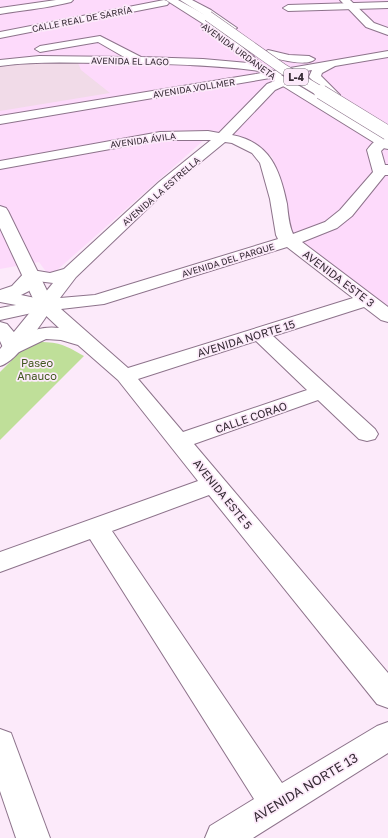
<svg xmlns="http://www.w3.org/2000/svg" width="388" height="838" viewBox="0 0 388 838" font-family="'Golos Text',sans-serif">
	<style>
		.built { fill: #fddafb }
		.medical { fill: #f1dbe8 }
		.green { fill: #bfdf99 }
		.lines { fill: none; stroke-linecap: round; stroke-linejoin: round }
		.minor-casing { stroke: #8d738b; stroke-width: 2 }
		.major-casing { stroke: #8d738b; stroke-width: 2 }
		.minor { fill: #fff; fill-rule: evenodd }
		.major { fill: #fff; fill-rule: evenodd }
		.major-bridge-far1-casing { stroke: #8d738b; stroke-width: 11; stroke-linecap: butt }
		.major-bridge-casing { stroke: #8d738b; stroke-width: 15; stroke-linecap: butt }
		.major-bridge-far1 { stroke: #fff; stroke-width: 10 }
		.major-bridge { stroke: #fff; stroke-width: 14 }
		.labels { text-anchor: middle; dominant-baseline: central; stroke-width: 3.5; stroke-linejoin: round; paint-order: stroke }
		.far-street-label { font-size: 9px; fill: #362b35; stroke: #fceafa }
		.shield { fill: #fceafa; stroke: #716470; stroke-width: 1 }
		.shield-label { font-size: 10px; font-weight: bold; fill: #362b35 }
		.street-label { font-size: 11px; fill: #362b35; stroke: #fceafa }
		.park-label { font-size: 11px; fill: #425920; stroke: #fceafa }
		.near-street-label { font-size: 13px; fill: #362b35; stroke: #fceafa }
	</style>
	<rect width="100%" height="100%" fill="#fceafa"/>
	<!-- built -->
	<path class="built" d="M0,0h388v310l-81,-61 -15,-18 -15,-61 -5,-13 -13,-10 -31,-11 -24,4 -148,131 -9,2 -8,-11 -39,7z"/>
	<!-- medical -->
	<path class="medical" d="M17,62l61,1 3,7 29,23 -110,18v-46z"/>
	<!-- green -->
	<path class="green" d="M39,342c22,0 27,4 45,14l-84,84v-68l24,-24z"/>
	<g class="lines">
		<!-- minor casing -->
		<g class="minor-casing">
			<g id="minor">
				<path d="M56,0h17l-2,2c-23,6 -47,8 -71,12v-6z"/>
				<path d="M164,0l3,1 2,2 -2,2 -167,33v-6z"/>
				<path d="M180,0h12l19,10 26,18 -5,3 -4,-1z"/>
				<path d="M388,2v6l-100,3 -5,-3 5,-3z"/>
				<path d="M206,24l31,18 27,24 2,2 -2,2 -4,1c-51,-7 -102,-7 -153,-8 -36,0 -71,-2 -107,3v-6l39,-4 85,1 -26,-15 -58,10 -5,-3 5,-3 60,-10 41,21 62,2 45,4 -19,-17 -27,-17 -1,-2 1,-2z"/>
				<path d="M282,78l4,1 2,3 -2,3 -11,5 -43,45c38,7 48,35 55,69 1,10 2,21 6,30l32,-12 15,-12 33,-38 -6,-22c5,-7 12,-15 21,-9l-1,4 -6,6 4,14h3v9l-3,1 -33,41 -15,12 -35,14 86,65v15l-7,-2 -17,-13 -91,29 102,93 3,5 -3,5 -8,2 -8,-2 -41,-39 -124,44 194,229v35l-11,-4 -168,-209 -97,36 170,252 95,-57 11,-4v31l-135,85h-48l5,-12 44,-27 -164,-260 -90,33v-20l198,-71 -80,-101 -40,-35 -17,-5 -15,-1 -27,13 -7,2 -7,-2 -5,-11v-19l7,2 11,13c13,-7 27,-11 41,-9l-18,-17 -41,9v-12l16,-3 -16,-3v-12l12,-4 14,-15 6,-1 18,3 14,-4 95,-87 52,-42h-51l-160,29v-8l160,-29 48,-1 11,2 48,-49zM225,142l7,1 20,10 8,10 10,36 6,36 2,4 -183,56 -35,3 16,-21 93,-89zM287,247l66,51 -225,70 -67,-59 43,-5zM37,281l16,2 -13,16 -19,-4 8,-4zM256,341l51,49 -124,42 -45,-53z"/>
				<path d="M0,729l11,4 39,105h-34l-16,-47z"/>
			</g>
		</g>
		<!-- major casing -->
		<g class="major-casing">
			<g id="major">
				<path d="M166,0h12l22,12 30,21 -1,2h-8z"/>
				<path d="M340,0h10l24,23 14,5v7l-22,-8z"/>
				<path d="M268,50l21,5 20,1 6,3c-8,9 -41,-1 -51,-4l-1,-2z"/>
				<path d="M388,51v6l-53,9 -13,7 -1,3 19,19 -2,3c-11,2 -20,-11 -27,-19l-2,-2 3,-7 -31,5 107,64v10l-5,-1 -113,-70 -270,46v-8l256,-42 5,-1 -3,-3 2,-2 4,-1 9,4z"/>
				<path d="M388,167v8h-13l-2,-3 2,-3z"/>
				<path d="M0,206l6,2 2,3 46,94c-10,15 -37,57 -54,61v-17l36,-44 -36,-77z"/>
			</g>
		</g>
		<!-- minor -->
		<use href="#minor" class="minor"/>
		<!-- major -->
		<use href="#major" class="major"/>
		<!-- major-bridge-far1 casing -->
		<g class="major-bridge-far1-casing">
			<path id="major-bridge-far1" d="M208,16l75,53 40,24"/>
		</g>
		<!-- major-bridge casing -->
		<g class="major-bridge-casing">
			<path id="major-bridge" d="M321,92l67,41"/>
		</g>
		<!-- major-bridge-far1 -->
		<use href="#major-bridge-far1" class="major-bridge-far1"/>
		<!-- major-bridge -->
		<use href="#major-bridge" class="major-bridge"/>
	</g>
	<g class="labels">
		<!-- far-street labels -->
		<g class="far-street-label">
			<text transform="translate(82 19) rotate(-11)">CALLE REAL DE SARRÍA</text>
			<text transform="translate(239 51) rotate(36)">AVENIDA URDANETA</text>
			<text transform="translate(130 61) rotate(1)">AVENIDA EL LAGO</text>
			<text transform="translate(194 88) rotate(-9)">AVENIDA VOLLMER</text>
			<text transform="translate(143 140) rotate(-8)">AVENIDA ÁVILA</text>
			<text transform="translate(161 191) rotate(-41)">AVENIDA LA ESTRELLA</text>
			<text transform="translate(228 260) rotate(-17)">AVENIDA DEL PARQUE</text>
		</g>
		<!-- shield labels -->
		<rect class="shield" x="284" y="69" width="24" height="16" rx="3"/>
		<g class="shield-label">
			<text x="296" y="77">L-4</text>
		</g>
		<!-- street labels -->
		<g class="street-label">
			<text transform="translate(339 278) rotate(37)">AVENIDA ESTE 3</text>
			<text transform="translate(246 338) rotate(-17)">AVENIDA NORTE 15</text>
			<text transform="translate(251 417) rotate(-19)">CALLE CORAO</text>
			<text transform="translate(223 494) rotate(51)">AVENIDA ESTE 5</text>
		</g>
		<!-- park labels -->
		<g class="park-label">
			<text x="37" y="362">Paseo<tspan x="37" dy="13">Anauco</tspan></text>
		</g>
		<!-- near-street labels -->
		<g class="near-street-label">
			<text transform="translate(305 787) rotate(-31)">AVENIDA NORTE 13</text>
		</g>
	</g>
</svg>
